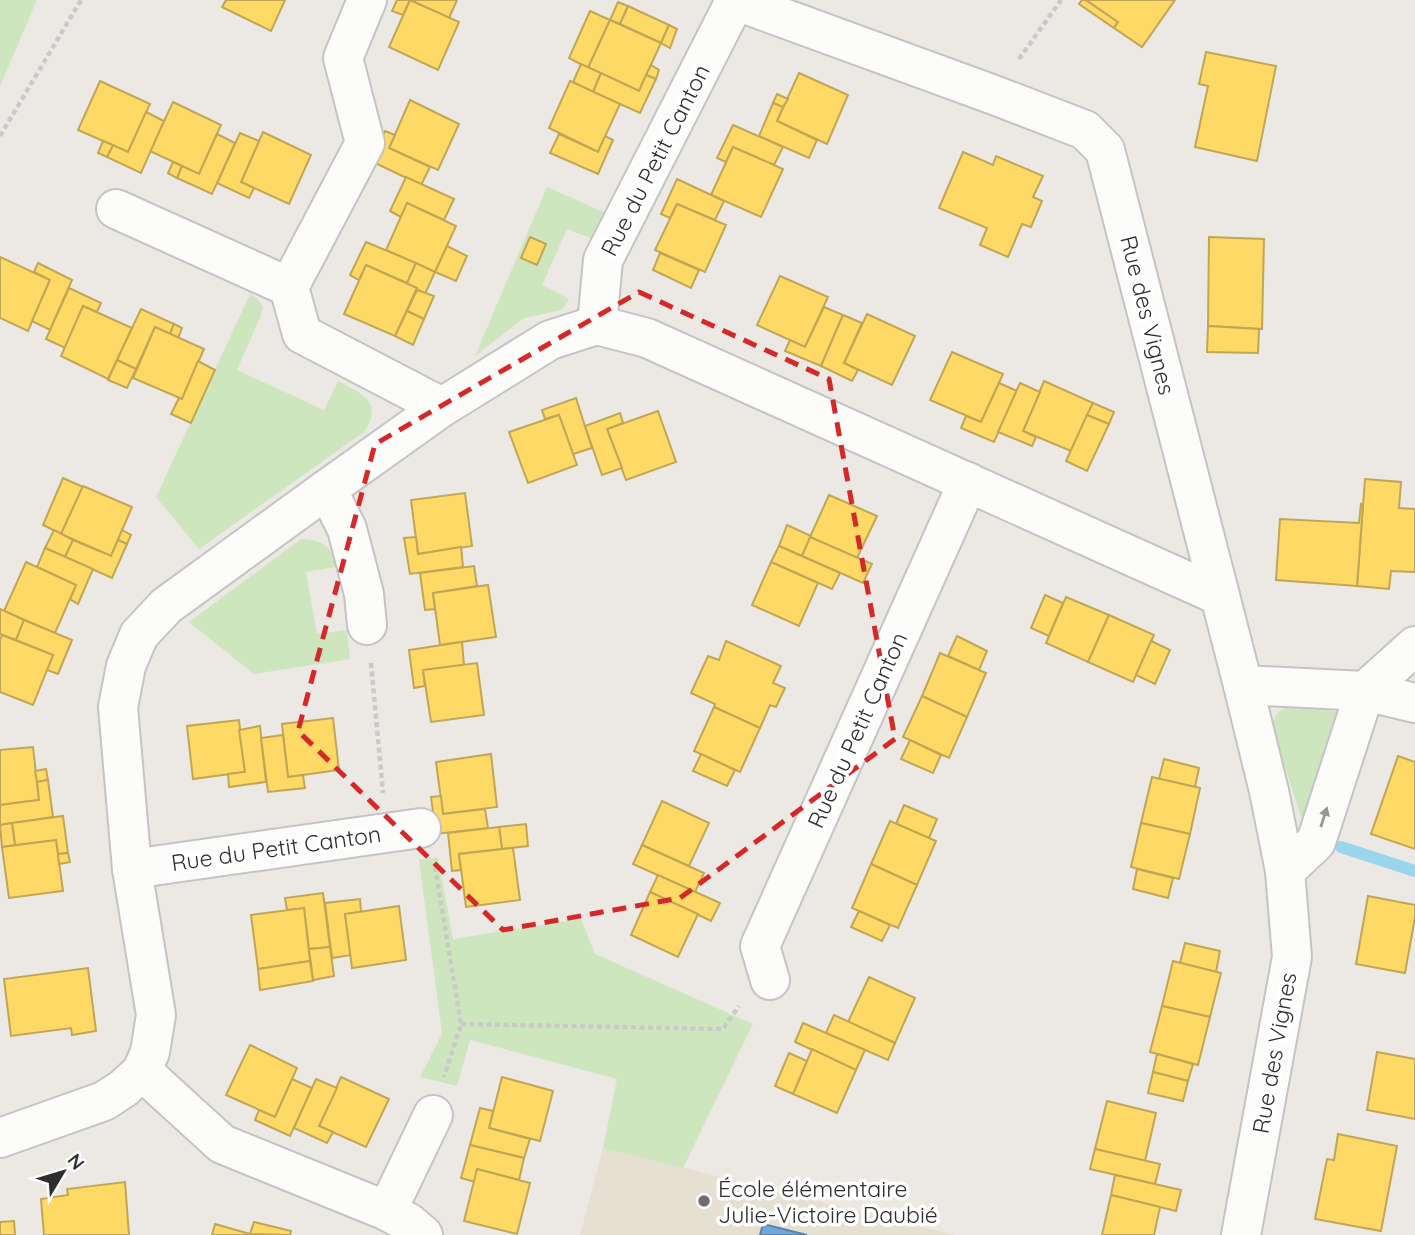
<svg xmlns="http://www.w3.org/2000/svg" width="1415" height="1235" viewBox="0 0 1415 1235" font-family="Quicksand,sans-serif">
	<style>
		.education { fill: #e6e0d3 }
		.green { fill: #cee6be }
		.homes { fill: #ffd966; stroke: #c0a655; stroke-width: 2 }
		.schools { fill: #6fa8dc; stroke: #5c83a8; stroke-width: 2 }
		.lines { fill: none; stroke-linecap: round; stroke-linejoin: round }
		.stream { stroke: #99d6ec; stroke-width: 12 }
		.street-casing { stroke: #c5c4c5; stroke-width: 42 }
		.path { stroke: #c9c9c8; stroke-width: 4.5; stroke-dasharray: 5 3.5; stroke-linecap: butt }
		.street { stroke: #fcfcfb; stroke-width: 38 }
		.oneway { fill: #959594 }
		.marked { fill: none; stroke: #d62828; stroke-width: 5; stroke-dasharray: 14 9; stroke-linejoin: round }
		.poi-dot { fill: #706f6e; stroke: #fff; stroke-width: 2.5 }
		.labels { text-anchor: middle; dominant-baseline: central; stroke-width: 7; stroke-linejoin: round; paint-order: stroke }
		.street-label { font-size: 23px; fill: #2e2e2e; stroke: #fff }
		.poi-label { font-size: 23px; fill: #2e2e2e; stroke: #fff; text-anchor: start }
	</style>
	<rect width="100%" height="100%" fill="#ece8e4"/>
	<!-- education -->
	<path class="education" d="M603,1148l352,87h-375z"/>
	<!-- green -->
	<g class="green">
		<path d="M0,0h37l-37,86z"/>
		<path d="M547,187l61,27 -12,26 -29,-11 -25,56 27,14 -7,11 -38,8 -49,38z"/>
		<path d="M250,294l8,5 5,8 -2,8 -24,55 87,40 14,-29c25,13 46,22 26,51l-165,117 -43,-52z"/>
		<path d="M301,539c20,1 32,6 35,28l-30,5 11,62 30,-4 3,29 -96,15 -65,-52z"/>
		<path d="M1287,707h24l29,5 -35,117 -34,-105 7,-12z"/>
		<path d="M438,857l15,82 128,-20 14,35 158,70 -70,144 -80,-20 14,-69 -147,-39 -13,46 -37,-9 22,-44 -23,-173z"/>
	</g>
	<!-- homes -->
	<g class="homes">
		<path d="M226,0h59l-14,31 -49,-24z"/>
		<path d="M397,0h60l-8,18 -39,-18 -7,15 -11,-4z"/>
		<path d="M410,0l49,22 -21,48 -49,-23z"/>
		<path d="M1082,0h4l32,22 -4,6 -35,-24z"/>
		<path d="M1086,0h89l-33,47 -28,-19 4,-6z"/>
		<path d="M618,2l10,4 -8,18 -10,-4z"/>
		<path d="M628,6l41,19 -8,18 -41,-19z"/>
		<path d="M590,11l20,9 -22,48 -19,-10z"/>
		<path d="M610,20l51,23 -22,48 -51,-23z"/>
		<path d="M669,25l8,4 -7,19 -9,-5z"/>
		<path d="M1206,52l70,14 -19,95 -62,-14 13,-61 -9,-2z"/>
		<path d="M581,64l20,9 -8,19 -20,-10z"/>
		<path d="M651,65l8,5 -3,9 -10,-4z"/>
		<path d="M601,73l38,18 7,-16 10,4 -16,34 -47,-21z"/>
		<path d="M799,73l49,22 -21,49 -50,-23z"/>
		<path d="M100,81l50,23 -22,48 -50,-22z"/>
		<path d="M570,81l50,23 -22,48 -49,-24z"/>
		<path d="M777,94l11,5 -5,8 -10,-4z"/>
		<path d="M410,100l49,24 -21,46 -49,-22z"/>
		<path d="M173,102l48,23 -22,49 -49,-23z"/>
		<path d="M773,103l10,4 -6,14 40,19 -8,18 -50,-22z"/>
		<path d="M146,112l18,9 -23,52 -34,-16 6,-12 15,7z"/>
		<path d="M733,125l50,22 -9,18 -41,-18 -7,15 -9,-4z"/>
		<path d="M385,131l10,4 -6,13 41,19 -9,18 -50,-24z"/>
		<path d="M263,132l48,23 -22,49 -48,-22z"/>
		<path d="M240,133l19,8 -18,41 13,6 -5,10 -32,-15z"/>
		<path d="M217,134l18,9 -23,51 -35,-16 5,-12 17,8z"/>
		<path d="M559,134l39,18 7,-16 8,4 -15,34 -48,-21z"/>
		<path d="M103,141l10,4 -6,12 -9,-4z"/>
		<path d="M733,147l50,22 -22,48 -50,-22z"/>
		<path d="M963,152l30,13 3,-9 47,20 -10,21 9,4 -11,26 -9,-3 -14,33 -28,-12 7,-17 -48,-20z"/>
		<path d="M173,162l9,4 -5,12 -9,-5z"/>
		<path d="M406,177l48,22 -10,21 -37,-17 -6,14 -11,-6z"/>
		<path d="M677,179l47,22 -9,19 -38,-16 -7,14 -9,-4z"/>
		<path d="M407,203l49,23 -21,46 -49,-22z"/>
		<path d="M677,204l49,21 -21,47 -50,-22z"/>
		<path d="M530,237l16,7 -9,21 -16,-7z"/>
		<path d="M1209,237l55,2 -2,90 -54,-3z"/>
		<path d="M366,242l50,21 -9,20 -41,-18 -7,15 -9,-5z"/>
		<path d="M447,246l20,10 -11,25 -21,-9z"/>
		<path d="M660,253l39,17 -8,18 -38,-18z"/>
		<path d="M0,257l50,23 -22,51 -28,-13z"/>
		<path d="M38,263l34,17 -22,50 -18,-9 18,-41 -16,-8z"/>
		<path d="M416,263l19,9 -10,22 -18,-11z"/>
		<path d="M366,265l51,23 -22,48 -51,-22z"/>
		<path d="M780,276l48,21 -23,50 -48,-22z"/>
		<path d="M69,288l32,15 -4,9 -14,-6 -18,42 -19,-9z"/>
		<path d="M417,290l17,6 -10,23 -17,-8z"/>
		<path d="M83,306l49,22 -24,51 -47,-23z"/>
		<path d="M824,307l19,8 -22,51 -36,-15 5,-11 15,7z"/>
		<path d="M141,309l33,15 -4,10 -15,-7 -19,42 -19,-9z"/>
		<path d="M407,311l17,8 -11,26 -18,-9z"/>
		<path d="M867,314l48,22 -23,49 -48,-22z"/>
		<path d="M843,315l19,8 -18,40 14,7 -6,11 -31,-15z"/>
		<path d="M174,324l8,4 -4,10 -8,-4z"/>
		<path d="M1208,326l51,3 -1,24 -51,-1z"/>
		<path d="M155,327l49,22 -22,50 -49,-21z"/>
		<path d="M952,352l51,22 -22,48 -51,-22z"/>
		<path d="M117,360l19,9 -9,19 -19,-8z"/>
		<path d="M198,361l17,9 -24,53 -20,-9 8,-16 3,1z"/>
		<path d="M1044,381l49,22 -22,48 -48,-20z"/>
		<path d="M999,383l18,8 -23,51 -33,-14 5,-12 15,6z"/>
		<path d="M1020,383l20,9 -17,39 13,6 -4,9 -34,-14z"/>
		<path d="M576,398l16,50 -19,6 -14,-39 -14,4 -3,-9z"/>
		<path d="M1093,403l21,9 -5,12 -22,-9z"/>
		<path d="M658,411l18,51 -50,18 -19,-51z"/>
		<path d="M620,413l3,10 -16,6 15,39 -20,7 -17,-49z"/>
		<path d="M559,415l18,50 -49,18 -19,-51z"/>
		<path d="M1087,415l22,9 -22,47 -21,-10z"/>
		<path d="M63,478l20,9 -22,47 -18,-9z"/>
		<path d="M1365,479l36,3 -2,26 16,1v63l-24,-1 -2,18 -32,-3z"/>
		<path d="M83,486l49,21 -21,49 -50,-22z"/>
		<path d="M465,493l7,53 -54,8 -7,-54z"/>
		<path d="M829,495l48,21 -20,42 -47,-21z"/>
		<path d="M1361,504l2,1 -6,81 -81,-6 4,-61 79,4z"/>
		<path d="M787,525l24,11 -9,20 -23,-10z"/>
		<path d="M54,530l19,10 -8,17 -20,-9z"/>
		<path d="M122,530l9,5 -4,9 -9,-4z"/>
		<path d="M416,537l2,17 43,-7 2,20 -53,7 -6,-36z"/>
		<path d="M810,537l62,27 -9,19 -61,-27z"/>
		<path d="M73,540l38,16 7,-16 9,4 -15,34 -47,-21z"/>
		<path d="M779,546l61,27 -8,16 -61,-27z"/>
		<path d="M45,548l48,21 -15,35 -8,-5 6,-14 -39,-18z"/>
		<path d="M26,562l50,23 -21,48 -51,-22z"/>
		<path d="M771,562l47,21 -19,43 -47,-21z"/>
		<path d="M474,566l3,20 -44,7 2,16 -10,1 -5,-37z"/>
		<path d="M488,585l8,52 -56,8 -7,-52z"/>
		<path d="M1045,595l18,8 -14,33 -18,-8z"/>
		<path d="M1066,597l43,18 -21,47 -42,-19z"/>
		<path d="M0,609l24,11 -8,20 -16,-6z"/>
		<path d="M1109,615l45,20 -21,47 -45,-20z"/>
		<path d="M24,620l48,20 -14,34 -11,-4 6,-15 -37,-15z"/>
		<path d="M2,635l51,20 -20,50 -33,-13v-52z"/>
		<path d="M957,636l30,15 -8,19 -31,-14z"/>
		<path d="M726,641l55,25 -8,17 12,5 -9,19 -6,-2 -10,23 -46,-21 1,-3 -24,-11 17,-37 11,4z"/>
		<path d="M1151,641l19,9 -15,34 -19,-9z"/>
		<path d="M462,642l2,23 -41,5 2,16 -11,2 -5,-38z"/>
		<path d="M940,653l46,20 -19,44 -45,-21z"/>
		<path d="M477,663l7,52 -53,7 -8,-52z"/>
		<path d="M922,696l45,21 -18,41 -46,-21z"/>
		<path d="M714,707l46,21 -20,44 -46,-21z"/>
		<path d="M333,718l6,52 -51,7 -6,-53z"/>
		<path d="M239,720l6,52 -52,7 -6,-53z"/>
		<path d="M260,726l6,56 -37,5 -1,-13 17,-2 -6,-42z"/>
		<path d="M283,735l5,42 15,-2 2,13 -37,4 -7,-54z"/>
		<path d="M910,740l31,15 -8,18 -32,-14z"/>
		<path d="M33,747l6,53 -39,5v-55z"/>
		<path d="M491,754l6,53 -54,7 -7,-52z"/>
		<path d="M701,754l34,16 -8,16 -34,-15z"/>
		<path d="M1398,756l17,6v87l-44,-15z"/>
		<path d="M1164,759l35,9 -4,19 -36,-8z"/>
		<path d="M46,769l2,11 -11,2 -2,-11z"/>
		<path d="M1152,777l48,11 -10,46 -49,-11z"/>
		<path d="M48,780l5,37 -53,8v-20l39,-5 -2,-18z"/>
		<path d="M441,796l2,18 42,-5 3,19 -52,6 -5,-37z"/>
		<path d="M662,801l47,22 -20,43 -47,-21z"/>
		<path d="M904,805l33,14 -8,19 -33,-14z"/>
		<path d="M63,816l5,37 -10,1 -2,-14 -41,5 -3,-22z"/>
		<path d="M890,821l46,20 -19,44 -46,-21z"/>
		<path d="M12,823l3,22 -13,2 -2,-22z"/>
		<path d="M1141,823l49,11 -11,45 -48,-12z"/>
		<path d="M526,824l2,22 -26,3 -3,-22z"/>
		<path d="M499,827l3,22 -43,5 2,16 -9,1 -4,-38z"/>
		<path d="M56,840l7,51 -54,7 -7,-51z"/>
		<path d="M642,845l62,28 -9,19 -62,-28z"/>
		<path d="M513,848l7,52 -54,7 -7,-53z"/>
		<path d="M68,853l2,9 -11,2 -1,-10z"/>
		<path d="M871,864l46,21 -19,43 -46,-20z"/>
		<path d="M1137,869l36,9 -5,20 -35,-9z"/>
		<path d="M658,875l62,28 -9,18 -61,-29z"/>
		<path d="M650,892l48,22 -20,43 -47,-22z"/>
		<path d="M323,893l7,54 -21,2 -5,-41 -17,2 -2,-12z"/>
		<path d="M1368,896l47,9v12l-10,56 -49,-9z"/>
		<path d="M360,899l1,13 -16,2 6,41 -19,3 -7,-55z"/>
		<path d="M399,906l7,54 -54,8 -7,-54z"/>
		<path d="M304,908l6,53 -52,8 -7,-54z"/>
		<path d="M859,911l31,14 -8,16 -31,-14z"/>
		<path d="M1185,943l35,8 -4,21 -36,-9z"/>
		<path d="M330,947l4,29 -21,4 -4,-31z"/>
		<path d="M310,961l3,20 -53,9 -2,-21z"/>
		<path d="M1173,961l48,12 -11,44 -48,-11z"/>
		<path d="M88,968l8,63 -24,4 -1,-7 -60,8 -7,-57z"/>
		<path d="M869,977l46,21 -20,45 -47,-21z"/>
		<path d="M1162,1006l48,11 -12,48 -48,-13z"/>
		<path d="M834,1015l61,28 -7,17 -62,-27z"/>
		<path d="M803,1023l62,27 -9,20 -61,-28z"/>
		<path d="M250,1045l47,23 -22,49 -49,-22z"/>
		<path d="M812,1049l44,21 -19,43 -44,-19z"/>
		<path d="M1377,1052l38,7v60l-48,-9z"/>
		<path d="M789,1053l18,8 -14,33 -18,-8z"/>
		<path d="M1157,1054l36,10 -5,17 -35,-9z"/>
		<path d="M1153,1072l35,9 -5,20 -35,-8z"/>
		<path d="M341,1077l48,22 -23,48 -47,-21z"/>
		<path d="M502,1077l51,14 -13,50 -51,-13z"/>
		<path d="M292,1079l20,9 -22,48 -35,-16 4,-10 16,7z"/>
		<path d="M316,1079l21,9 -18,38 14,6 -6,11 -33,-15z"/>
		<path d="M1107,1101l49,12 -11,48 -50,-12z"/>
		<path d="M480,1108l13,3 -4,17 41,11 -6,19 -54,-13z"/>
		<path d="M1338,1134l59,12 -16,85 -66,-12 12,-60 7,1z"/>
		<path d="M470,1145l54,13 -5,22 -42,-11 -2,13 -14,-4z"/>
		<path d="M1095,1149l65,15 -5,20 -65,-15z"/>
		<path d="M477,1169l53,14 -13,51 -53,-13z"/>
		<path d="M1115,1175l66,15 -5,21 -65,-16z"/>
		<path d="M125,1182l4,53h-85l-3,-36 27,-4 -1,-6z"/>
		<path d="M1111,1195l49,12 -6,28h-52z"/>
		<path d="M14,1221l1,14h-15v-13z"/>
		<path d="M254,1222l37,9 -1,4 -40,-1z"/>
		<path d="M215,1224l35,10 4,1h-42z"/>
	</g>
	<!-- schools -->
	<path class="schools" d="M763,1224l44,11h-47z"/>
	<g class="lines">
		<!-- stream -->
		<path class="stream" d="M1341,847l74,24"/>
		<!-- street casing -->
		<g class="street-casing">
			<g id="street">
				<path d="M367,0l-24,58 22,85 -76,144 13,47 140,73"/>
				<path d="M734,0l260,95 91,35 20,20 138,535 26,106 16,80 7,86 -51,278"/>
				<path d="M116,209l173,78"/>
				<path d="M597,325l6,-65 132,-259"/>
				<path d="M327,489l20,40 17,65 3,31"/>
				<path d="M1243,685l122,6 50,12"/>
				<path d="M132,869l289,-41"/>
				<path d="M1285,871l31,-29 49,-151 50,-45"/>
				<path d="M770,980l-10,-34 208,-464"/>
				<path d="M142,1071l80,73 165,67 22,12 14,12"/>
				<path d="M0,1138l104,-37 20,-13 18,-17 8,-19 6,-37 -24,-146 -14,-162 8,-41 13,-31 27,-29 161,-117 115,-82 108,-67 47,-15 50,13 573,258"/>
				<path d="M387,1211l46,-96"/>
			</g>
		</g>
		<!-- path -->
		<g class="path">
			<path d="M1019,59l42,-59"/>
			<path d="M0,136l81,-136"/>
			<path d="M371,663l12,130"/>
			<path d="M435,867l26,157 -17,53"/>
			<path d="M461,1024l262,5 16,-23"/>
		</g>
		<!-- street -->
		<use href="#street" class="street"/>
	</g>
	<!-- one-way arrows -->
	<defs><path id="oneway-solid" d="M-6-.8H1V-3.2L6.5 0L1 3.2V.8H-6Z" transform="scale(1.75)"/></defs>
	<use class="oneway" href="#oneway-solid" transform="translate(1324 817) rotate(-72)"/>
	<!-- marked area -->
	<path class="marked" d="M639,292l190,87 66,360 -215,159 -177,32 -205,-199 77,-287z"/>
	<!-- markers -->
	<circle class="poi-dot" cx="704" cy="1201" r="7"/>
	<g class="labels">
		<!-- street labels -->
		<g class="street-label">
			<text transform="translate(655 160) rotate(-63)">Rue du Petit Canton</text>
			<text transform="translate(1148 315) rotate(76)">Rue des Vignes</text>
			<text transform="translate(857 730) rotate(-66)">Rue du Petit Canton</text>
			<text transform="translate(276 848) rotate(-8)">Rue du Petit Canton</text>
			<text transform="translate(1274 1053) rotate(-80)">Rue des Vignes</text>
		</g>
		<!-- poi labels -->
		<g class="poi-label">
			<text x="718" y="1188">École élémentaire<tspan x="718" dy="26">Julie-Victoire Daubié</tspan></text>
		</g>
	</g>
	<!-- north arrow -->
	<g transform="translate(63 1172) rotate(52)" stroke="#ffffff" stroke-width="5" paint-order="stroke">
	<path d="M0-5L12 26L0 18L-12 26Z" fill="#2e2e2e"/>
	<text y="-10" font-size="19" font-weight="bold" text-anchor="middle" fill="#2e2e2e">N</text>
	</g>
</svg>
